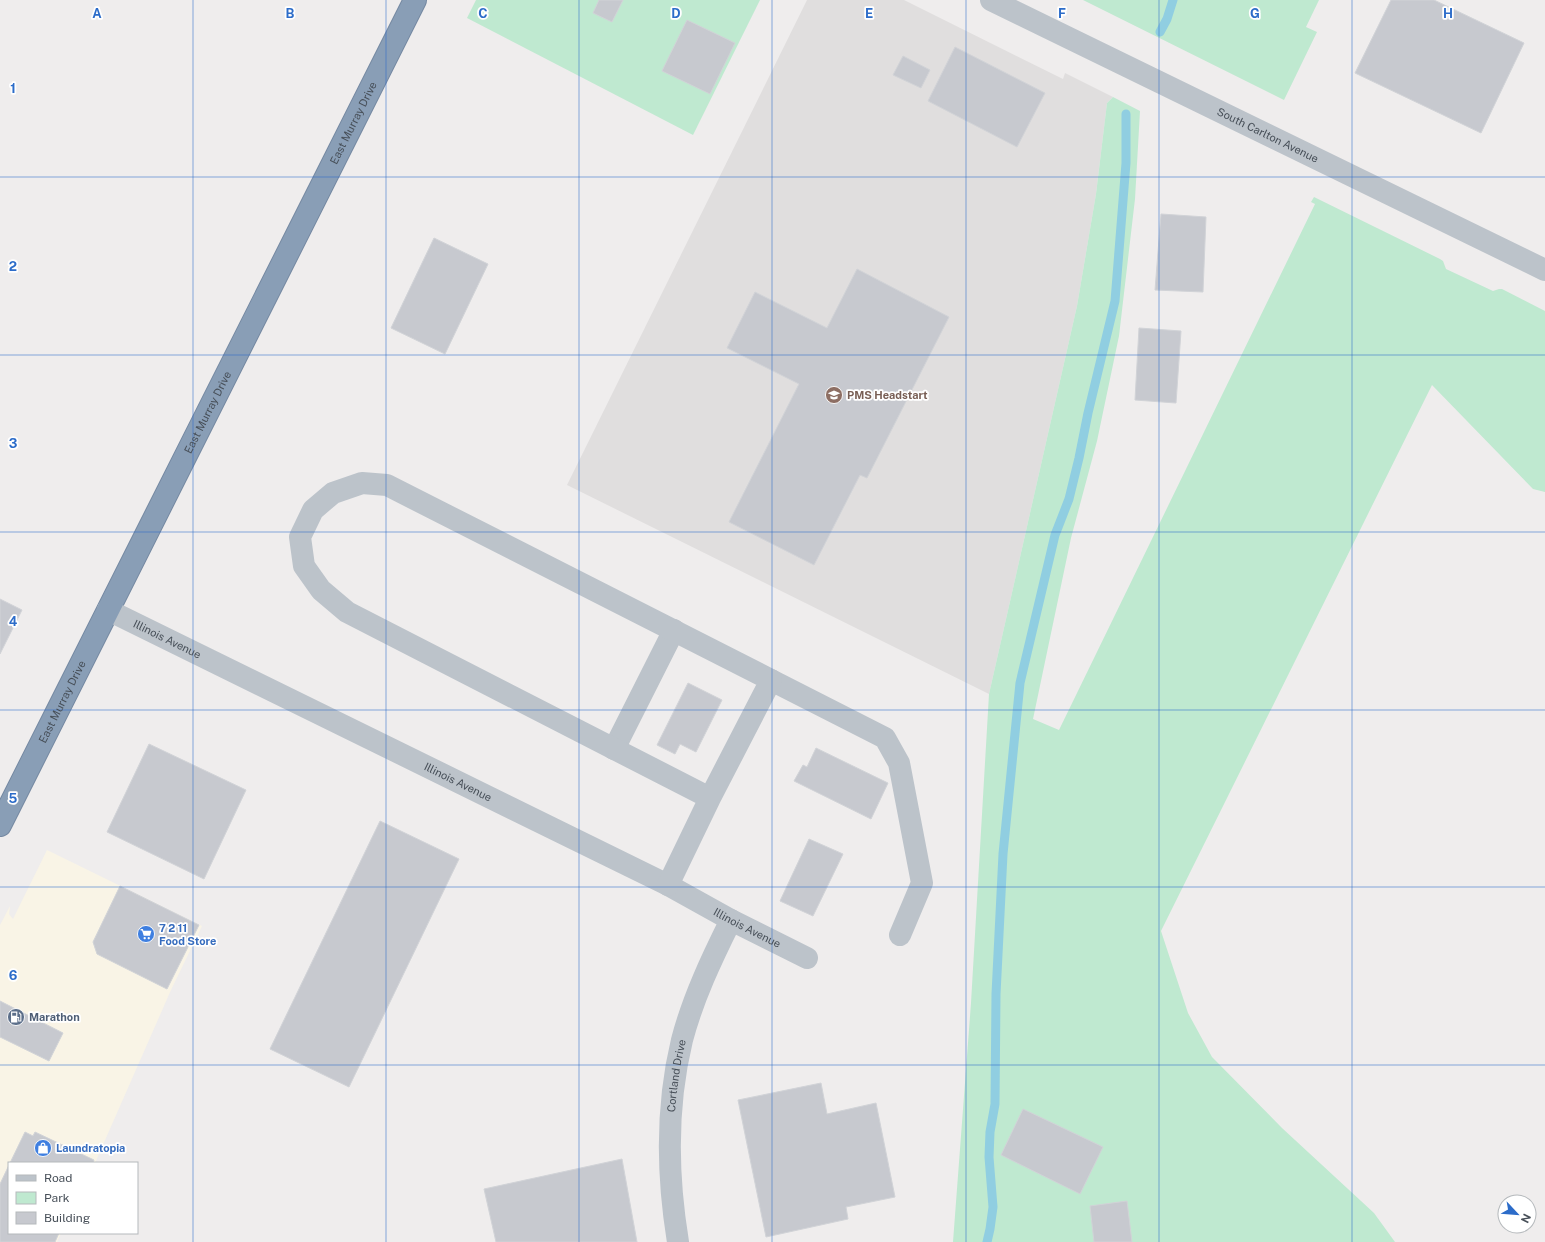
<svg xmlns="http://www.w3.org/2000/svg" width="1545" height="1242" viewBox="0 0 1545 1242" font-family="'Public Sans',sans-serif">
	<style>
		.commercial { fill: #f9f4e6 }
		.education { fill: #e0dede }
		.green { fill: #bfe9d0 }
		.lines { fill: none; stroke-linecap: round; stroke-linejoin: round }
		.stream { stroke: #90cee1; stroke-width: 9 }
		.building { fill: #c7c9cf; stroke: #d1d3d7 }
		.highway-casing { stroke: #7589a2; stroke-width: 24 }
		.minor { stroke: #bcc3ca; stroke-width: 22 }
		.highway { stroke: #899eb6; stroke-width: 22 }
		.grid { fill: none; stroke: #2c6cc9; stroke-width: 1; stroke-opacity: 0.55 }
		.labels { text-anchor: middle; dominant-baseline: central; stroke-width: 3.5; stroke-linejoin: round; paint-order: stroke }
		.street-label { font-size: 11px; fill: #474f58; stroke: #fff }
		.education-label { font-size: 11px; font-weight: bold; fill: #785e54; stroke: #fff; text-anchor: start }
		.shop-label { font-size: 11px; font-weight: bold; fill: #366cbe; stroke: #fff; text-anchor: start }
		.service-label { font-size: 11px; font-weight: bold; fill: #4e5e75; stroke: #fff; text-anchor: start }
		.grid-label { font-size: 13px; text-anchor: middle; font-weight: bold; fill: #2c6cc9; stroke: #fff; stroke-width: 3.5; stroke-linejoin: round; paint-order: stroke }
	</style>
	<rect width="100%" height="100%" fill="#efeded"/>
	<!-- commercial -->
	<path class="commercial" d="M47,850l155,76 -31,64 -76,173h-86v70h52l-4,9h-57v-317l10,-19 -1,8 4,5z"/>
	<!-- education -->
	<path class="education" d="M807,0h97l159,79 2,-6 48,24 -6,6 -11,91 -19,112 -88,388 -422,-209z"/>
	<!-- green -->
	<g class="green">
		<path d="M476,0h284l-67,135 -226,-117z"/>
		<path d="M1083,0h236l-13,27 11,5 -33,68z"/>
		<path d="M1113,97l27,14 -5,88 -16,137 -22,105 -26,97 -38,181 26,11 256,-526 -4,-2 3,-5 126,62 3,2 3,8 47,22 6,-2h3l43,22v181l-12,-3 -101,-104 -271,546 27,82 24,44 70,71 92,85 21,29h-442l18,-239 18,-309 88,-388 19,-112 11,-91z"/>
	</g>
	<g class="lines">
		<!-- stream -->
		<g class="stream">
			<path d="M1160,32l7,-13 6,-19"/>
			<path d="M987,1242l3,-13 3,-22 -4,-50 1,-25 5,-28 1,-110 7,-140 17,-171 35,-148 14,-36 10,-41 9,-45 27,-112 11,-138v-49"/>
		</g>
	</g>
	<!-- building -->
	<g class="building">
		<path d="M599,0h24l-11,22 -19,-9z"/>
		<path d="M1391,0h43l90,43 -43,90 -126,-60z"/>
		<path d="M687,20l48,23 -25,51 -48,-23z"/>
		<path d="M955,47l90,46 -28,54 -89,-46z"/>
		<path d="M903,56l27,14 -9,18 -28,-13z"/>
		<path d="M1161,214l45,3 -3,75 -48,-2z"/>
		<path d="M434,238l54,26 -43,90 -54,-26z"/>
		<path d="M857,269l92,48 -82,161 -7,-3 -46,90 -85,-43 70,-138 -72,-36 28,-56 72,36z"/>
		<path d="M1139,328l42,3 -5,72 -41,-3z"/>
		<path d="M0,599l22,11 -22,44z"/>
		<path d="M688,683l34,17 -26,52 -16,-8 -5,10 -18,-9z"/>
		<path d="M149,744l97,46 -42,89 -97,-47z"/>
		<path d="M816,748l72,35 -17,36 -77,-38 9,-16 4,2z"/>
		<path d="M380,821l79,38 -110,228 -79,-38z"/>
		<path d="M809,839l34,15 -30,62 -33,-15z"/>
		<path d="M120,886l79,39 -32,64 -70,-35 -4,-12z"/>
		<path d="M0,1001l63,32 -14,28 -49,-24z"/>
		<path d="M821,1083l6,31 49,-11 19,94 -49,10 2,12 -82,18 -28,-137z"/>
		<path d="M1023,1109l80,38 -23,47 -79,-39z"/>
		<path d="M25,1132l8,4 2,-4 59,28 -1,3h-83z"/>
		<path d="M622,1159l15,83h-141l-12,-53z"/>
		<path d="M9,1165v68h50l-4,9h-55v-58z"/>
		<path d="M1127,1201l5,41h-38l-4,-36z"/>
	</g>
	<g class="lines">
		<!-- highway casing -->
		<g class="highway-casing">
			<g id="highway">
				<path id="s4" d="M0,825l415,-825"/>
			</g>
		</g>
		<!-- minor -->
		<g class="minor">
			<path id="s1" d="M991,0l554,270"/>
			<path id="s2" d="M108,610l560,275 63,35 76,38"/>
			<path d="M771,680l114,58 14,25 23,120 -22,52"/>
			<path d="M614,749l60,-119"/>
			<path d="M668,885l42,-87 61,-118 -384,-195 -25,-2 -29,10 -20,17 -13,27 4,29 17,24 26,22 363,186"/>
			<path id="s3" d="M678,1242c-11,-67 -12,-136 4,-202 11,-42 30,-82 49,-120"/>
		</g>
		<!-- highway -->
		<use href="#highway" class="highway"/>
	</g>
	<!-- grid -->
	<path class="grid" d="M193,0v1242M386,0v1242M579,0v1242M772,0v1242M966,0v1242M1159,0v1242M1352,0v1242M0,177h1545M0,355h1545M0,532h1545M0,710h1545M0,887h1545M0,1065h1545"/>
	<!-- icons -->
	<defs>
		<g id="school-disc" transform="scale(0.9)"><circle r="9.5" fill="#8d6e63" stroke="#fff"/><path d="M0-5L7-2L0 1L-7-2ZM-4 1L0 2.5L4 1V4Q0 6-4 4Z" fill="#fff"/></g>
		<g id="supermarket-disc" transform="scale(0.9)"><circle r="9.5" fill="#3f7fe0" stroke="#fff"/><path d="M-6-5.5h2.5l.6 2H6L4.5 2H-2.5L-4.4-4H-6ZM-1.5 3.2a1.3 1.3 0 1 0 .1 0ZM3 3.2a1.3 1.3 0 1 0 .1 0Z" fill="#fff"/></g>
		<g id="fuel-disc" transform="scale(0.9)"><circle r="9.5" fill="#5c6f8a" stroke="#fff"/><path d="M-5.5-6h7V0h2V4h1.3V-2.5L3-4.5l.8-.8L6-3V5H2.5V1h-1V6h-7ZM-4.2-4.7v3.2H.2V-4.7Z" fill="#fff"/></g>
		<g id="shop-disc" transform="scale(0.9)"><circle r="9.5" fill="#3f7fe0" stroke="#fff"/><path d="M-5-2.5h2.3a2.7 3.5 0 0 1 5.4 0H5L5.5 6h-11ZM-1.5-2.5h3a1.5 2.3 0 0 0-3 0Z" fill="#fff"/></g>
	</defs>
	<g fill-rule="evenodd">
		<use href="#school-disc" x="834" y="395"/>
		<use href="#supermarket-disc" x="146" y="934"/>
		<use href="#fuel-disc" x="16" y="1017"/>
		<use href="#shop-disc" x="43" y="1148"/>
	</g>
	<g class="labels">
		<!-- street labels -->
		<g class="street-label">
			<text stroke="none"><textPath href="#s4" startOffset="786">East Murray Drive</textPath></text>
			<text stroke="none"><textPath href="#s1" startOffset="308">South Carlton Avenue</textPath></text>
			<text stroke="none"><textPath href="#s4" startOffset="462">East Murray Drive</textPath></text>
			<text stroke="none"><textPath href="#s2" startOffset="66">Illinois Avenue</textPath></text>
			<text stroke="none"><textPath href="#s4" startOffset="138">East Murray Drive</textPath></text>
			<text stroke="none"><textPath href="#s2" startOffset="390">Illinois Avenue</textPath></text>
			<text stroke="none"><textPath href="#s2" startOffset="714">Illinois Avenue</textPath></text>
			<text stroke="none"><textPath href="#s3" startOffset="167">Cortland Drive</textPath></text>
		</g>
		<!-- education labels -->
		<g class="education-label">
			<text x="847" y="395">PMS Headstart</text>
		</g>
		<!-- shop labels -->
		<g class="shop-label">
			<text x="159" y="928">7 2 11<tspan x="159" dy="13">Food Store</tspan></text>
			<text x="56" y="1148">Laundratopia</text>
		</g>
		<!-- service labels -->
		<g class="service-label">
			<text x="29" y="1017">Marathon</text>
		</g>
	</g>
	<g class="grid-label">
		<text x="97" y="18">A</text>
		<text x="290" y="18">B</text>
		<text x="483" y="18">C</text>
		<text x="676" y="18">D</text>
		<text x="869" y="18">E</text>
		<text x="1062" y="18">F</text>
		<text x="1255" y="18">G</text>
		<text x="1448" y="18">H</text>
		<text x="13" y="93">1</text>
		<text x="13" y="271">2</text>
		<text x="13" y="448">3</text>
		<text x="13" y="626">4</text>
		<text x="13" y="803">5</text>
		<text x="13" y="980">6</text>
	</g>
	<!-- legend -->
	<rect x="8" y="1162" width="130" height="72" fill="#ffffff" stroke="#b5b9bc"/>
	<rect x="16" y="1175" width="20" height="6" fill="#bcc3ca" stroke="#b5b9bc"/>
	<text x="44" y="1182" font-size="12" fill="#474f58">Road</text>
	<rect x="16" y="1192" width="20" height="12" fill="#bfe9d0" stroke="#b5b9bc"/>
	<text x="44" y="1202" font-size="12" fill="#474f58">Park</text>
	<rect x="16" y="1212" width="20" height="12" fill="#c7c9cf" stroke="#b5b9bc"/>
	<text x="44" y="1222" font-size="12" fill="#474f58">Building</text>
	<!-- north arrow -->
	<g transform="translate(1517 1214) rotate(116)"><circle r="19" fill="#ffffff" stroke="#b5b9bc"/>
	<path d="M0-3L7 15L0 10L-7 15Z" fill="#2c6cc9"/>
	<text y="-6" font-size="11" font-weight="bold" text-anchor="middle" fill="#474f58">N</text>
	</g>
</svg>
